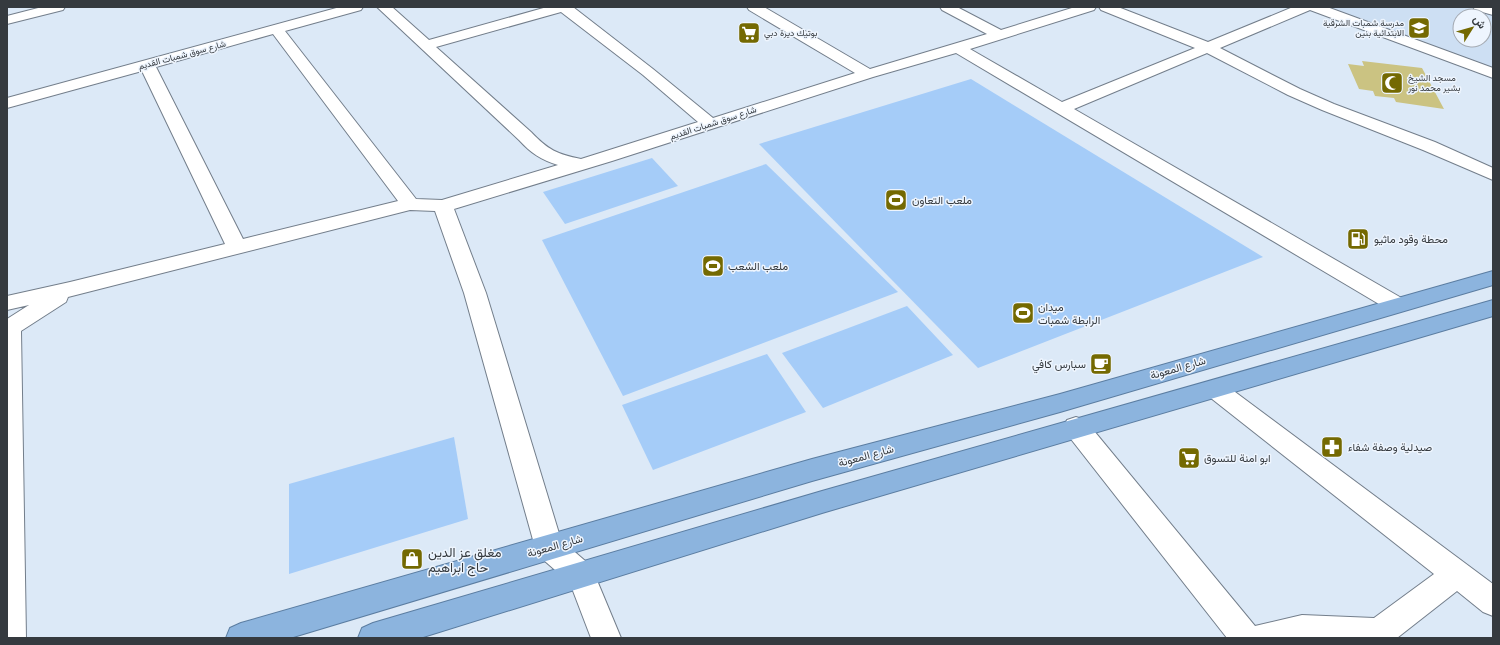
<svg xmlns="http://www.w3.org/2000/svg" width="1500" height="645" viewBox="0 0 1500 645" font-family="Raleway,Vazirmatn,sans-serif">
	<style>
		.built { fill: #cddff3; fill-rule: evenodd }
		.green { fill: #a5ccf8 }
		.building { fill: #cbc382 }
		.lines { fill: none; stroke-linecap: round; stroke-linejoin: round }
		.minor-casing { stroke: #737e8b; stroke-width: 2 }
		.trunk-casing { stroke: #5b7da1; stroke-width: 2 }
		.minor { fill: #fff; fill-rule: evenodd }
		.trunk { fill: #8cb4de; fill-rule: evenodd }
		.labels { text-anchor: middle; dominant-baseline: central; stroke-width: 3; stroke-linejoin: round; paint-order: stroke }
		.far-poi-label { font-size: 9px; fill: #353a3f; stroke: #eef5fe; text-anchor: start }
		.far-street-label { font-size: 9px; fill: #353a3f; stroke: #eef5fe }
		.poi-label { font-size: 11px; fill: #353a3f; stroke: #eef5fe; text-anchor: start }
		.street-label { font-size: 11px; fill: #353a3f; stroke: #eef5fe }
		.near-poi-label { font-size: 13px; fill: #353a3f; stroke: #eef5fe; text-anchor: start }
	</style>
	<rect width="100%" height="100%" fill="#dce9f7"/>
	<!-- built -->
	<path class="built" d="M1330,7h137l26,9v54l-167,-61zM1460,16h24v24h-24z"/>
	<!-- green -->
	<g class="green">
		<path d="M971,79l292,178 -285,111 -219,-224z"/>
		<path d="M652,158l26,28 -113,38 -22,-32z"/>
		<path d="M766,164l132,128 -275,104 -81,-156z"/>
		<path d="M907,306l46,49 -130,53 -41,-55z"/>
		<path d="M767,354l39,58 -153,58 -31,-65z"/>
		<path d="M454,437l14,82 -179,55v-90z"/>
	</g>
	<!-- building -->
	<path class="building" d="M1362,61l60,7 22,41 -48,-7 -2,-4 -19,-2 -2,-5 -14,-2 -11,-25 16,2z"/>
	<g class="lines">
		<!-- minor casing -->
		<g class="minor-casing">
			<g id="minor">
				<path d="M42,7h23l-2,3 -56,14v-8z"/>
				<path d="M340,7h23l-2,3 -76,21 131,168 26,1 116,-35c-17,-5 -27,-12 -39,-25l-142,-133h15l37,33 118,-33h26l80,62 60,49 142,-45 -106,-63 -2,-3h17l106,62 117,-35 -45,-24 -2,-3h17l44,23 74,-23h21l-2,3 -124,39 92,53 133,-54 -94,-38 -2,-3h19l90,35 85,-35h34l166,61v10l-183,-68 -90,38 80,41 34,15 101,38 58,26v12l-70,-30 -101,-40 -34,-15 -81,-42 -133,56 331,191 3,5 -3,5 -8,2 -8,-2 -433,-257 -83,24 -261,84 -158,48 32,84 75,247 30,26 30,72h-30l-21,-55 -31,-27 -4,-9 -71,-254 -29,-82 -25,-1 -342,87 -2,5 -45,29 5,307h-19v-319l22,-14 -22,5v-14l63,-14 155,-38 -83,-173 -135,37v-10zM561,12l82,63 55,47 -117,37c-24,-5 -33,-9 -50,-27l-95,-85zM273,34l125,167 -155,38 -87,-172z"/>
				<path d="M1473,7h20v8l-18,-5z"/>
				<path d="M1215,380l8,3 270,201v32l-10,-4 -26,-21 -60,47h-170l-160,-204 -3,-7 3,-7 9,-3 9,3 170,206 47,-11 72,3 60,-44 -227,-179 -4,-6 4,-6z"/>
			</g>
		</g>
		<!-- trunk casing -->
		<g class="trunk-casing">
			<g id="trunk">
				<path d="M1493,271v14l-433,127 -248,69 -522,157h-64l4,-10 11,-5 571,-164 248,-65z"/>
				<path d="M1493,300v16l-671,197 -402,125h-62l4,-10 11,-5 449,-132z"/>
			</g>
		</g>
		<!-- minor -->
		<use href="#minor" class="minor"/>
		<!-- trunk -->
		<use href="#trunk" class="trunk"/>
	</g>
	<!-- icons -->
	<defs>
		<g id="school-square" transform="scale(1.15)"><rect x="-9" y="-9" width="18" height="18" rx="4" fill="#746901" stroke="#eef5fe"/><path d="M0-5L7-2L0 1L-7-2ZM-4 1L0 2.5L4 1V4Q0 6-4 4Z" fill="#fff"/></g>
		<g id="supermarket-square" transform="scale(1.15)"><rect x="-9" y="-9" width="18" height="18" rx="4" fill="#746901" stroke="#eef5fe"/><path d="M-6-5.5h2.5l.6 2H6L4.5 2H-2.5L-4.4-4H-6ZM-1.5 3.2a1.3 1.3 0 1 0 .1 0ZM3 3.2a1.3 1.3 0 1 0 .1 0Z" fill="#fff"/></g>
		<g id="mosque-square" transform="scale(1.15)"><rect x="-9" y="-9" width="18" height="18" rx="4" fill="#746901" stroke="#eef5fe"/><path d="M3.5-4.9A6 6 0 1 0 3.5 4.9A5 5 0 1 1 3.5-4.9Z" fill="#fff"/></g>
		<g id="stadium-square" transform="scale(1.15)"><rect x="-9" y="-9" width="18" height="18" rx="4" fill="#746901" stroke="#eef5fe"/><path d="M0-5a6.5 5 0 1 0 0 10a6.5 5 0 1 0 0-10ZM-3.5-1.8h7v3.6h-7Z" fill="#fff"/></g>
		<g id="fuel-square" transform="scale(1.15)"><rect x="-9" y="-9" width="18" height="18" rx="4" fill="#746901" stroke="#eef5fe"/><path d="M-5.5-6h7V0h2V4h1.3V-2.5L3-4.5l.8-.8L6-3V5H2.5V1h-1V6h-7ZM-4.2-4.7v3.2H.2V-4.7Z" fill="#fff"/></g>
		<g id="cafe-square" transform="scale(1.15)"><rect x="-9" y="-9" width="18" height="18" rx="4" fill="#746901" stroke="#eef5fe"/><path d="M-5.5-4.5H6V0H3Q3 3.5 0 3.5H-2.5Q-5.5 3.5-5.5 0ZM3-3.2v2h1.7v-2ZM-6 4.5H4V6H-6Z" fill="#fff"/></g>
		<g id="pharmacy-square" transform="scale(1.15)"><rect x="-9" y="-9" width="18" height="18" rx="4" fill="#746901" stroke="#eef5fe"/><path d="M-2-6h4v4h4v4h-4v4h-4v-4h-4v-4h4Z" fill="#fff"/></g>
		<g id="shop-square" transform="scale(1.15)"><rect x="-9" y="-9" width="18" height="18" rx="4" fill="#746901" stroke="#eef5fe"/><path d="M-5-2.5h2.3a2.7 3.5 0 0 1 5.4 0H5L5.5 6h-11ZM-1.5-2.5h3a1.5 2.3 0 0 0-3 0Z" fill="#fff"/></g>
	</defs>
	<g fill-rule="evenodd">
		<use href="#school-square" x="1419" y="28"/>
		<use href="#supermarket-square" x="749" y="33"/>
		<use href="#mosque-square" x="1392" y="83"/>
		<use href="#stadium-square" x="896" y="200"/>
		<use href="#fuel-square" x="1358" y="239"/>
		<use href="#stadium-square" x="713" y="266"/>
		<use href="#stadium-square" x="1023" y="313"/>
		<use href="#cafe-square" x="1101" y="364"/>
		<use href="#pharmacy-square" x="1332" y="447"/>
		<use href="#supermarket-square" x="1189" y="458"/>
		<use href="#shop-square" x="412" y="559"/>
	</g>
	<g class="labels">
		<!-- far-poi labels -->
		<g class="far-poi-label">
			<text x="1404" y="23" text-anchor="end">مدرسة شمبات الشرقية<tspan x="1404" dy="10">الابتدائية بنين</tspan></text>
			<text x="764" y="33">بوتيك ديرة دبي</text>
			<text x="1408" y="78">مسجد الشيخ<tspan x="1408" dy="10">بشير محمد نور</tspan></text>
		</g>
		<!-- far-street labels -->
		<g class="far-street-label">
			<text transform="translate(182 55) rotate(-15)">شارع سوق شمبات القديم</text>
			<text transform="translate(713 123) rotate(-18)">شارع سوق شمبات القديم</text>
		</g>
		<!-- poi labels -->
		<g class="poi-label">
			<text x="912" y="200">ملعب التعاون</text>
			<text x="1374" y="239">محطة وقود ماثيو</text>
			<text x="728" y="266">ملعب الشعب</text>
			<text x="1038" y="307">ميدان<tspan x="1038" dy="13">الرابطة شمبات</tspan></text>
			<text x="1086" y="364" text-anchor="end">سبارس كافي</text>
			<text x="1348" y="447">صيدلية وصفة شفاء</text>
			<text x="1204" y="458">ابو امنة للتسوق</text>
		</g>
		<!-- street labels -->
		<g class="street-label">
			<text transform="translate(1178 368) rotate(-16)">شارع المعونة</text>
			<text transform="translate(866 456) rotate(-15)">شارع المعونة</text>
			<text transform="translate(555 546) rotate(-16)">شارع المعونة</text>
		</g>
		<!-- near-poi labels -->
		<g class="near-poi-label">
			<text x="428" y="552">مغلق عز الدين<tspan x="428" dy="15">حاج ابراهيم</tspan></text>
		</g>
	</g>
	<!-- border -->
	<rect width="1500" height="645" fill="none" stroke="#353a3f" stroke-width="16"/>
	<!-- north arrow -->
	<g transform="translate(1472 28) rotate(53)"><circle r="19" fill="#eef5fe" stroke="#a4aab2"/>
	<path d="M0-3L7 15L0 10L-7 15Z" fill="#746901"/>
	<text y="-6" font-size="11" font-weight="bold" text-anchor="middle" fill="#353a3f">ش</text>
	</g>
</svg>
